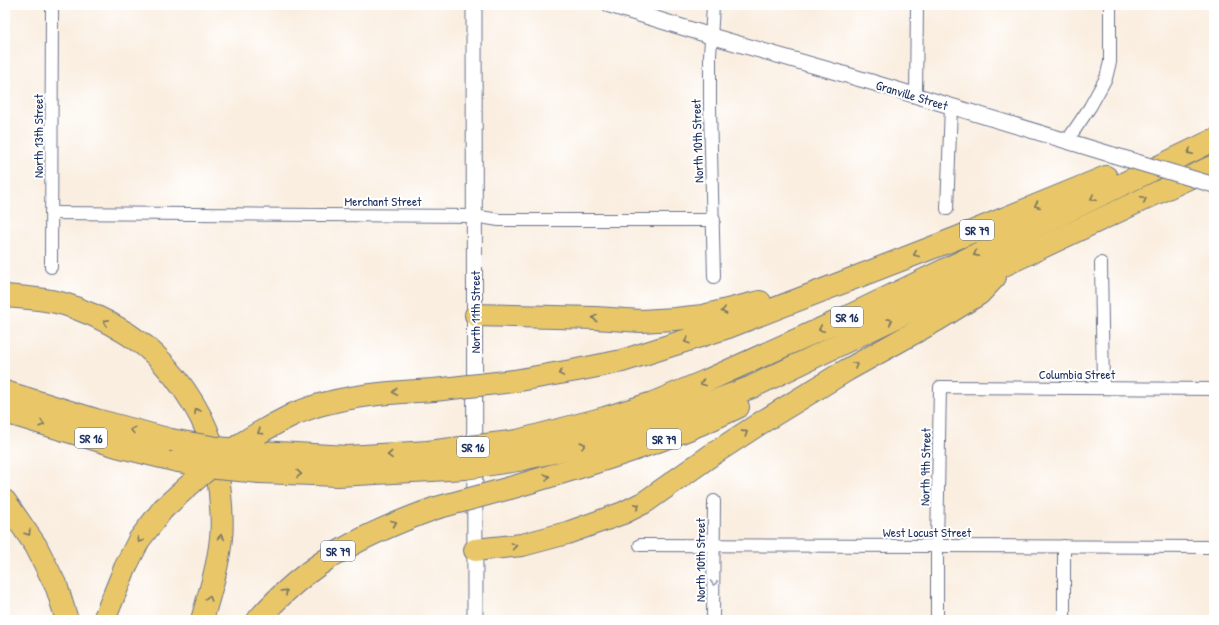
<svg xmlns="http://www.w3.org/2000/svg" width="1219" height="625" viewBox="0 0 1219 625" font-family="'Patrick Hand',sans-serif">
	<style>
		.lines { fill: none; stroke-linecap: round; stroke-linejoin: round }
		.minor-casing { stroke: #69728c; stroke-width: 14 }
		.tertiary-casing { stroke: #69728c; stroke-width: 17 }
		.motorway-casing { stroke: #69728c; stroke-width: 24 }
		.minor { stroke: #fff; stroke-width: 12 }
		.tertiary { stroke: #fff; stroke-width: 15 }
		.motorway { stroke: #e9c769; stroke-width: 22 }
		.tertiary-bridge-casing { stroke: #69728c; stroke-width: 17; stroke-linecap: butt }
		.motorway-bridge-casing { stroke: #69728c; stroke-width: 24; stroke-linecap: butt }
		.tertiary-bridge { stroke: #fff; stroke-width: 15 }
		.motorway-bridge { stroke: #e9c769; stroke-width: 22 }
		.oneway { stroke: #787363 }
		.oneway2 { stroke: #8d97ae }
		.labels { text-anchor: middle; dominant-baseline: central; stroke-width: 4; stroke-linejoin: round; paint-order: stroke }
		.shield { fill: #fff; stroke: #5f6d8e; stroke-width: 1 }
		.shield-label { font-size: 12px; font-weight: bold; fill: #1b2f5e }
		.street-label { font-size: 13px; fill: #1b2f5e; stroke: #fff }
	</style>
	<rect width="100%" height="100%" fill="#fff"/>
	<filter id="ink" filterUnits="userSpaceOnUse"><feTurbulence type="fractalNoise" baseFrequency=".025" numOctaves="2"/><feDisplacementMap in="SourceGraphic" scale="8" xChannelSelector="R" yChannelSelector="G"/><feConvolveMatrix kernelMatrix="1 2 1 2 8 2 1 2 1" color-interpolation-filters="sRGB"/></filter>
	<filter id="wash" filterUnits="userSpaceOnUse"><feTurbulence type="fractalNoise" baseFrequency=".012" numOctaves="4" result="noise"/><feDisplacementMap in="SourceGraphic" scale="16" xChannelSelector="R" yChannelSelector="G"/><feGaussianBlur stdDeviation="0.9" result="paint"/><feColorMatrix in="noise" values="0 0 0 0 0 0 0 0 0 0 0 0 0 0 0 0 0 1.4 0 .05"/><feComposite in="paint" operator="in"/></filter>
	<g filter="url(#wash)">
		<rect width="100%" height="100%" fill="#faeee0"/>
	</g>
	<g filter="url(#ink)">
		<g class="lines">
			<!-- minor casing -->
			<g class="minor-casing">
				<g id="minor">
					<path d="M713,5l-3,51v52l4,169"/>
					<path d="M916,95l1,-90"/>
					<path d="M1067,141l23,-34 16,-29 4,-16v-57"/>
					<path d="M947,209l4,-102"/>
					<path d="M51,213l423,3 25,4h215"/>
					<path d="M1101,263l2,125"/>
					<path d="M51,267l1,-262"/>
					<path d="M640,545l574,2"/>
					<path d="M1064,546v74"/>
					<path d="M713,620l1,-119"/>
					<path d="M937,620v-74l3,-159 274,2"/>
				</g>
			</g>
			<!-- tertiary casing -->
			<g class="tertiary-casing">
				<g id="tertiary">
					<path d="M474,5l1,615"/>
					<path d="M610,5l101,31 160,46 242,73"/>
				</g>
			</g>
			<!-- motorway casing -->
			<g class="motorway-casing">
				<g id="motorway">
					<path d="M5,296c23,2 47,3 68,11 25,9 51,23 72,39 27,22 56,63 66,96 5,16 7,34 9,51 1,15 3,30 1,45 -3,29 -11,54 -19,82"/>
					<path d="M476,315l119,3 46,3 34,-2 28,-3 57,-14"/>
					<path d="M514,381l63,-11 45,-9 106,-34 229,-89 149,-61"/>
					<path d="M5,392l91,28 75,20"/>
					<path d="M5,412l112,34 61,15"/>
					<path d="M294,414c11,-4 22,-9 33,-11 35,-9 71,-11 107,-13"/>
					<path d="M517,441l88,-23 48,-15 53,-22 137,-62 371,-179"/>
					<path d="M260,452l88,5 80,-5"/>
					<path d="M518,460l65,-15 52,-14 117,-44 256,-124 206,-97"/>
					<path d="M260,472l78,3 93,-5"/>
					<path d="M510,488c78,-23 155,-45 228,-81"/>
					<path d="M5,501l31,45 21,42 10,32"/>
					<path d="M475,550l47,-5 45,-12 56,-20 22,-11 65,-46 52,-34 85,-52 90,-50 42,-26 16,-17"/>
					<path d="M104,620l21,-52 14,-28 24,-31"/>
					<path d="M258,620c51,-59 106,-86 178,-112"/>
				</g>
			</g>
			<!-- minor -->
			<use href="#minor" class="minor"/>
			<!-- tertiary -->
			<use href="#tertiary" class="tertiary"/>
			<!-- motorway -->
			<use href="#motorway" class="motorway"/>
			<!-- tertiary-bridge casing -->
			<g class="tertiary-bridge-casing">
				<path id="tertiary-bridge" d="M1113,155l101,30"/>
			</g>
			<!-- motorway-bridge casing -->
			<g class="motorway-bridge-casing">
				<g id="motorway-bridge">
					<path d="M434,390l80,-9"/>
					<path d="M171,440l46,8 43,4"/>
					<path d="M428,452l89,-11"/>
					<path d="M178,461l39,7 43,4"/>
					<path d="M431,470l34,-2 53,-8"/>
					<path d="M436,508l74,-20"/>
					<path d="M163,509c25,-23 50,-46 78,-65 17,-11 35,-21 53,-30"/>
				</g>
			</g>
			<!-- tertiary-bridge -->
			<use href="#tertiary-bridge" class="tertiary-bridge"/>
			<!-- motorway-bridge -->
			<use href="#motorway-bridge" class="motorway-bridge"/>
		</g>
		<!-- one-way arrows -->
		<defs><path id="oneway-chevron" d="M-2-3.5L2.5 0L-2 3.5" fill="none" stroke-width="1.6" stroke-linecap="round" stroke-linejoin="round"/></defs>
		<g class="oneway">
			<use href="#oneway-chevron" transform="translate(1190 152) rotate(154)"/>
			<use href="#oneway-chevron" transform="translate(1093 198) rotate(154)"/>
			<use href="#oneway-chevron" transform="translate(1144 199) rotate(-25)"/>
			<use href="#oneway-chevron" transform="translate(1037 205) rotate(158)"/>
			<use href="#oneway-chevron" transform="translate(916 254) rotate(159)"/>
			<use href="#oneway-chevron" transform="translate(976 254) rotate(154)"/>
			<use href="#oneway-chevron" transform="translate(724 311) rotate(167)"/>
			<use href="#oneway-chevron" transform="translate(595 318) rotate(-177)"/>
			<use href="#oneway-chevron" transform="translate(890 321) rotate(-26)"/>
			<use href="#oneway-chevron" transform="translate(106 322) rotate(-154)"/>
			<use href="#oneway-chevron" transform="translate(821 329) rotate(155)"/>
			<use href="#oneway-chevron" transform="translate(687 341) rotate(162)"/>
			<use href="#oneway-chevron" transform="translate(855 365) rotate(-29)"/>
			<use href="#oneway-chevron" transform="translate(561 373) rotate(170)"/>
			<use href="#oneway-chevron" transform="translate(703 383) rotate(158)"/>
			<use href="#oneway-chevron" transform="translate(395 392) rotate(177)"/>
			<use href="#oneway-chevron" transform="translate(197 411) rotate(-119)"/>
			<use href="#oneway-chevron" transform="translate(42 424) rotate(16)"/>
			<use href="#oneway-chevron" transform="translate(133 430) rotate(-166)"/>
			<use href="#oneway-chevron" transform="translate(260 432) rotate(148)"/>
			<use href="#oneway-chevron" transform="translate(745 433) rotate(-33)"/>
			<use href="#oneway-chevron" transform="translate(583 445) rotate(-14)"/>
			<use href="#oneway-chevron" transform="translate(390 455) rotate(177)"/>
			<use href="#oneway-chevron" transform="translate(299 474) rotate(2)"/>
			<use href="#oneway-chevron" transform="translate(547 477) rotate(-16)"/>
			<use href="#oneway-chevron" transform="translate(637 506) rotate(-27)"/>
			<use href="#oneway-chevron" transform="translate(394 523) rotate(-22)"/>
			<use href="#oneway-chevron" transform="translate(28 533) rotate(56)"/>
			<use href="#oneway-chevron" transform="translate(221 537) rotate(-85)"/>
			<use href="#oneway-chevron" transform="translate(140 540) rotate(122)"/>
			<use href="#oneway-chevron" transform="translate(514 546) rotate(-9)"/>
			<use href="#oneway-chevron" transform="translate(285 592) rotate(-44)"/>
			<use href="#oneway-chevron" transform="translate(209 598) rotate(-73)"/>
		</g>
		<use class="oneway2" href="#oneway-chevron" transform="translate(714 583) rotate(91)"/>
	</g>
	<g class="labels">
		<!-- shield labels -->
		<g class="shield">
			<rect x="960" y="220" width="34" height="20" rx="3"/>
			<rect x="831" y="307" width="32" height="20" rx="3"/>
			<rect x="75" y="428" width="32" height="20" rx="3"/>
			<rect x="647" y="429" width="34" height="20" rx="3"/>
			<rect x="457" y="437" width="32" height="20" rx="3"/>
			<rect x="321" y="541" width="34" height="20" rx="3"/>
		</g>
		<g class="shield-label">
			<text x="977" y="230">SR 79</text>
			<text x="847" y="317">SR 16</text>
			<text x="91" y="438">SR 16</text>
			<text x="664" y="439">SR 79</text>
			<text x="473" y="447">SR 16</text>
			<text x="338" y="551">SR 79</text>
		</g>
		<!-- street labels -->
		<g class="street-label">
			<text transform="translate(912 95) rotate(17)">Granville Street</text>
			<text transform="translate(38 136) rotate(-90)">North 13th Street</text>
			<text transform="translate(697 141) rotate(-92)">North 10th Street</text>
			<text x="383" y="201">Merchant Street</text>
			<text transform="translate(475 312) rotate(-90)">North 11th Street</text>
			<text x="1077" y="374">Columbia Street</text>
			<text transform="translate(925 467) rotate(-89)">North 9th Street</text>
			<text x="927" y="532">West Locust Street</text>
			<text transform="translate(700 560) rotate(-90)">North 10th Street</text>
		</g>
	</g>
	<!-- margin -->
	<rect width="1219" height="625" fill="none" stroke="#fff" stroke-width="20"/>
</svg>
